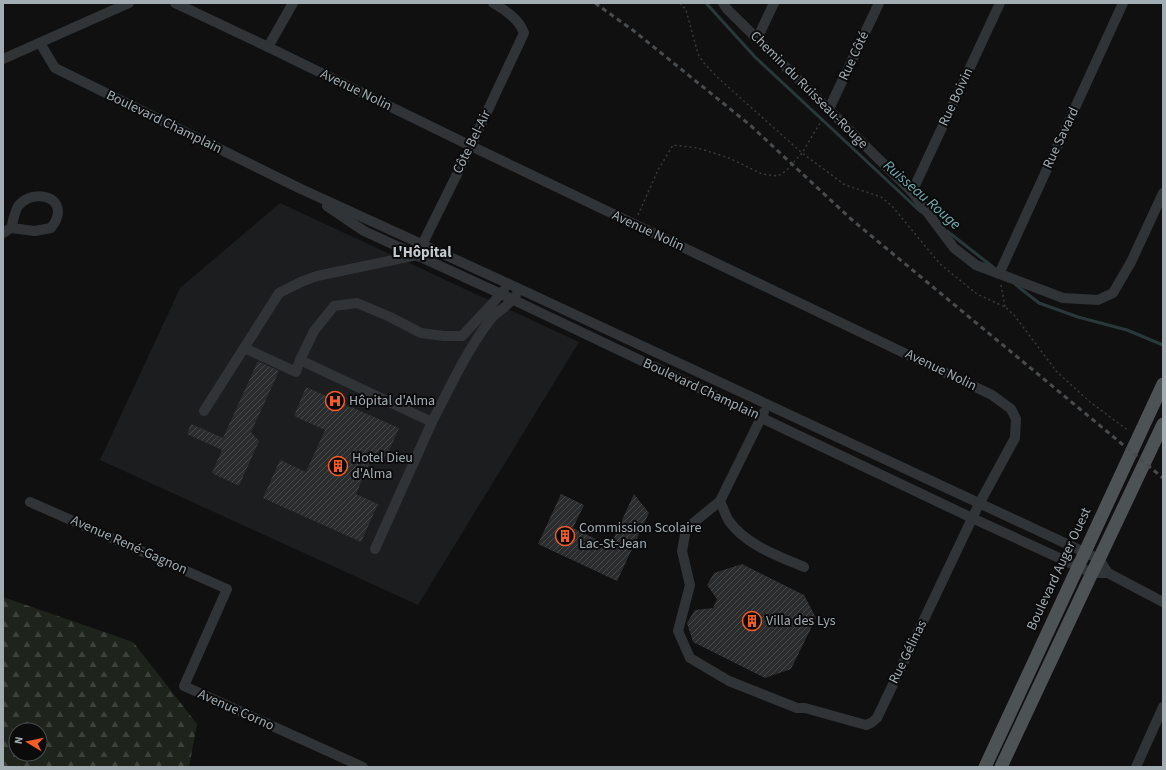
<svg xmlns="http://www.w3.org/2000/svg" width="1166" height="770" viewBox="0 0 1166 770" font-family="'Source Sans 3',sans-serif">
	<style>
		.built { fill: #1c1d1e }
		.forest { fill: url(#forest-firs); fill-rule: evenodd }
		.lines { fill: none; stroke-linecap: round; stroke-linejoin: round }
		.stream { stroke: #293939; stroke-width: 3 }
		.building { fill: url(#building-hatch) }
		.path { stroke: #373b3d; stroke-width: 1.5; stroke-dasharray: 2 3; stroke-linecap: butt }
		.minor { stroke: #313436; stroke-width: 10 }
		.major { stroke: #4d5255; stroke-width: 13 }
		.rail { stroke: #484c4f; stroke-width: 3; stroke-dasharray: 5 4; stroke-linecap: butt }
		.labels { text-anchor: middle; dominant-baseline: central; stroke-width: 4; stroke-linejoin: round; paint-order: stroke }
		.street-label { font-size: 14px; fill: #a1adb2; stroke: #0b0b0c }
		.poi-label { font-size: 14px; fill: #a1adb2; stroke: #0b0b0c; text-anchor: start }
		.water-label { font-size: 15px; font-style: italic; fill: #76abae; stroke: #0b0b0c }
		.neighbourhood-label { font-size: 15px; font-weight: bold; fill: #c2cace; stroke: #0b0b0c }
	</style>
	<defs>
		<pattern id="forest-firs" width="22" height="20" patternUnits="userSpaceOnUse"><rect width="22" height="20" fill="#1e241c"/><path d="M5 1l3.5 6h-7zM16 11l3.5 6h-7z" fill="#3c413b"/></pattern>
		<pattern id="building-hatch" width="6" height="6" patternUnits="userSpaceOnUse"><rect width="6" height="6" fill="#2b2c2d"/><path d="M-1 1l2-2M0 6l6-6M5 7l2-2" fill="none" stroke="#474849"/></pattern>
	</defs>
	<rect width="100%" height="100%" fill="#101011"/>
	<!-- built -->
	<path class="built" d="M280,203l299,139 -161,263 -318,-145 80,-172z"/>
	<!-- forest -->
	<path class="forest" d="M3,597l130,45 64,82 -8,43h-186zM16,730h24v24h-24z"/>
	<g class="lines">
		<!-- stream -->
		<g class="stream">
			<path d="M706,3l49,54 166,155"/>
			<path d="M947,231l46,36"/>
			<path d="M1016,285l23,18 39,14 49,13 36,15"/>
		</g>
	</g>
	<!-- building -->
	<g class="building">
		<path d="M258,361l21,10 -28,61 8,9 -20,45 -27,-13 10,-23 -35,-16 4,-10 32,14z"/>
		<path d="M306,387l93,41 -13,30 -12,-5 -18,41 22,10 -17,38 -98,-44 17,-38 26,12 19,-42 -31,-14z"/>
		<path d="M561,494l23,11 -11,23 37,18 24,-52 15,19 -32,68 -79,-37z"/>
		<path d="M742,564l62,31 12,23 -25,51 -26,9 -72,-36 -6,-19 8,-13 18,-2 4,-9 -10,-14 7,-12z"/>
	</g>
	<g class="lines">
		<!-- path -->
		<g class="path">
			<path d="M680,3l6,7 12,44 6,9 12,13 86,77 43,32 36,12 11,9 48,58 37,30 28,13 9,8 43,57 33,30 39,29"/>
			<path d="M638,215l20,-45 15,-25 25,3 31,10 33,16 16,2 8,-5 16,-18 21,-35"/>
			<path d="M1001,285l4,22"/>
		</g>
		<!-- minor -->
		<g class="minor">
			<path d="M175,3l93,44 203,99 521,249 19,14 5,10 -1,19 -36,66 -102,214 -6,5 -5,2 -61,-17h-8l-68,-27 -39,-23 -12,-27 12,-46 -8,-34 4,-22 34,-28"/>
			<path d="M723,3l4,6 185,183 42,56 22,17 87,33 35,2 15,-7 18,-31 32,-69"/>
			<path d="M757,39l17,-36"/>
			<path d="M40,43l15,25 246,121 208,95 590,275 9,14 55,29"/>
			<path d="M268,47l25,-44"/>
			<path d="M3,59l126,-56"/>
			<path d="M829,109l50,-106"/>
			<path d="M912,192l88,-189"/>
			<path d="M327,206l37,25 137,63 471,224 120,55h16"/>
			<path d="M3,233l8,-5 24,3 16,-3c1,-2 4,-5 5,-8 10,-23 -21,-32 -37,-15 -4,4 -6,17 -8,23"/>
			<path d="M999,274l124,-271"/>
			<path d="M504,290l-12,14 -30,32h-18l-23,-3 -31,-16 -33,-14 -23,3 -20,25 -14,29 132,62c18,-35 34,-70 58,-102 7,-9 19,-14 26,-25"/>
			<path d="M244,348l52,24 4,-12"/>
			<path d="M204,411l75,-118 22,-11 16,-6 100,-21 54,-109 53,-113c-5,-14 -19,-23 -31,-30"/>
			<path d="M764,412l-44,89c3,6 5,14 9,20 17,24 49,35 75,46"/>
			<path d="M30,502l197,87 -43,97 179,81"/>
			<path d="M375,549l57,-127"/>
			<path d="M1136,767l27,-60"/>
		</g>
		<!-- major -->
		<g class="major">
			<path d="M985,767l178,-383"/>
			<path d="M1001,767l91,-194 7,-14 64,-135"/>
		</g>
		<!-- rail -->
		<path class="rail" d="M595,3l39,28 116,94 101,94 312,259"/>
	</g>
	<!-- icons -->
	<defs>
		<g id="hospital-ring" transform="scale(1)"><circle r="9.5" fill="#0b0b0c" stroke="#f35c26" stroke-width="1.5"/><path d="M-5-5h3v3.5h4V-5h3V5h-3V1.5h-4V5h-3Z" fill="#f35c26"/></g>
		<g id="building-ring" transform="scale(1)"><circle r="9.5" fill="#0b0b0c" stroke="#f35c26" stroke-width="1.5"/><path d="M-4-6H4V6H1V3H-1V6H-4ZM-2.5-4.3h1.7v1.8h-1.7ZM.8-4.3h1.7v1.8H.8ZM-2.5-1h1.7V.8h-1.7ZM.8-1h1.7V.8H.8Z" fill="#f35c26"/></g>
	</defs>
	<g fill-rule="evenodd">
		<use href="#hospital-ring" x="335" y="401"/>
		<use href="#building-ring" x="338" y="466"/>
		<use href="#building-ring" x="565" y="536"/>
		<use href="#building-ring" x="752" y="621"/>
	</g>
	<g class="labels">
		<!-- street labels -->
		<g class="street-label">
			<text transform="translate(854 56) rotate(-65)">Rue Côté</text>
			<text transform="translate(356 90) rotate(26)">Avenue Nolin</text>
			<text transform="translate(809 90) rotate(45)">Chemin du Ruisseau-Rouge</text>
			<text transform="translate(956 97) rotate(-65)">Rue Boivin</text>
			<text transform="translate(164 122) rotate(26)">Boulevard Champlain</text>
			<text transform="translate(1061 138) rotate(-65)">Rue Savard</text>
			<text transform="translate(472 142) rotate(-64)">Côte Bel-Air</text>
			<text transform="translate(648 231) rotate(25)">Avenue Nolin</text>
			<text transform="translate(941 370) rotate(26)">Avenue Nolin</text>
			<text transform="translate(701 389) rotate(25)">Boulevard Champlain</text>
			<text transform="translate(129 545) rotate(24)">Avenue René-Gagnon</text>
			<text transform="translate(1059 569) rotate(-65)">Boulevard Auger Ouest</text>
			<text transform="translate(908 652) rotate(-64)">Rue Gélinas</text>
			<text transform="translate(236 710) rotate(24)">Avenue Corno</text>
		</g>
		<!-- poi labels -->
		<g class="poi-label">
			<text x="349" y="401">Hôpital d'Alma</text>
			<text x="352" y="458">Hotel Dieu<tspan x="352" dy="16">d'Alma</tspan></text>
			<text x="579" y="528">Commission Scolaire<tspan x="579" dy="16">Lac-St-Jean</tspan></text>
			<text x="766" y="621">Villa des Lys</text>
		</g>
		<!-- water labels -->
		<g class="water-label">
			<text transform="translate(922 195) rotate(41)">Ruisseau Rouge</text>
		</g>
		<!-- neighbourhood labels -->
		<g class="neighbourhood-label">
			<text x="422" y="252">L'Hôpital</text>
		</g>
	</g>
	<!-- border -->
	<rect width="1166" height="770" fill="none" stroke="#a1adb2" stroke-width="8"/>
	<!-- north arrow -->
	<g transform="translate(28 742) rotate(280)"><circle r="19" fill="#0b0b0c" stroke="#474c4e"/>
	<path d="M0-3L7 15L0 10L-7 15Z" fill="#f35c26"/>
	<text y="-6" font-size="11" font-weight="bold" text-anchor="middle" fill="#a1adb2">N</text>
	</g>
</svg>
